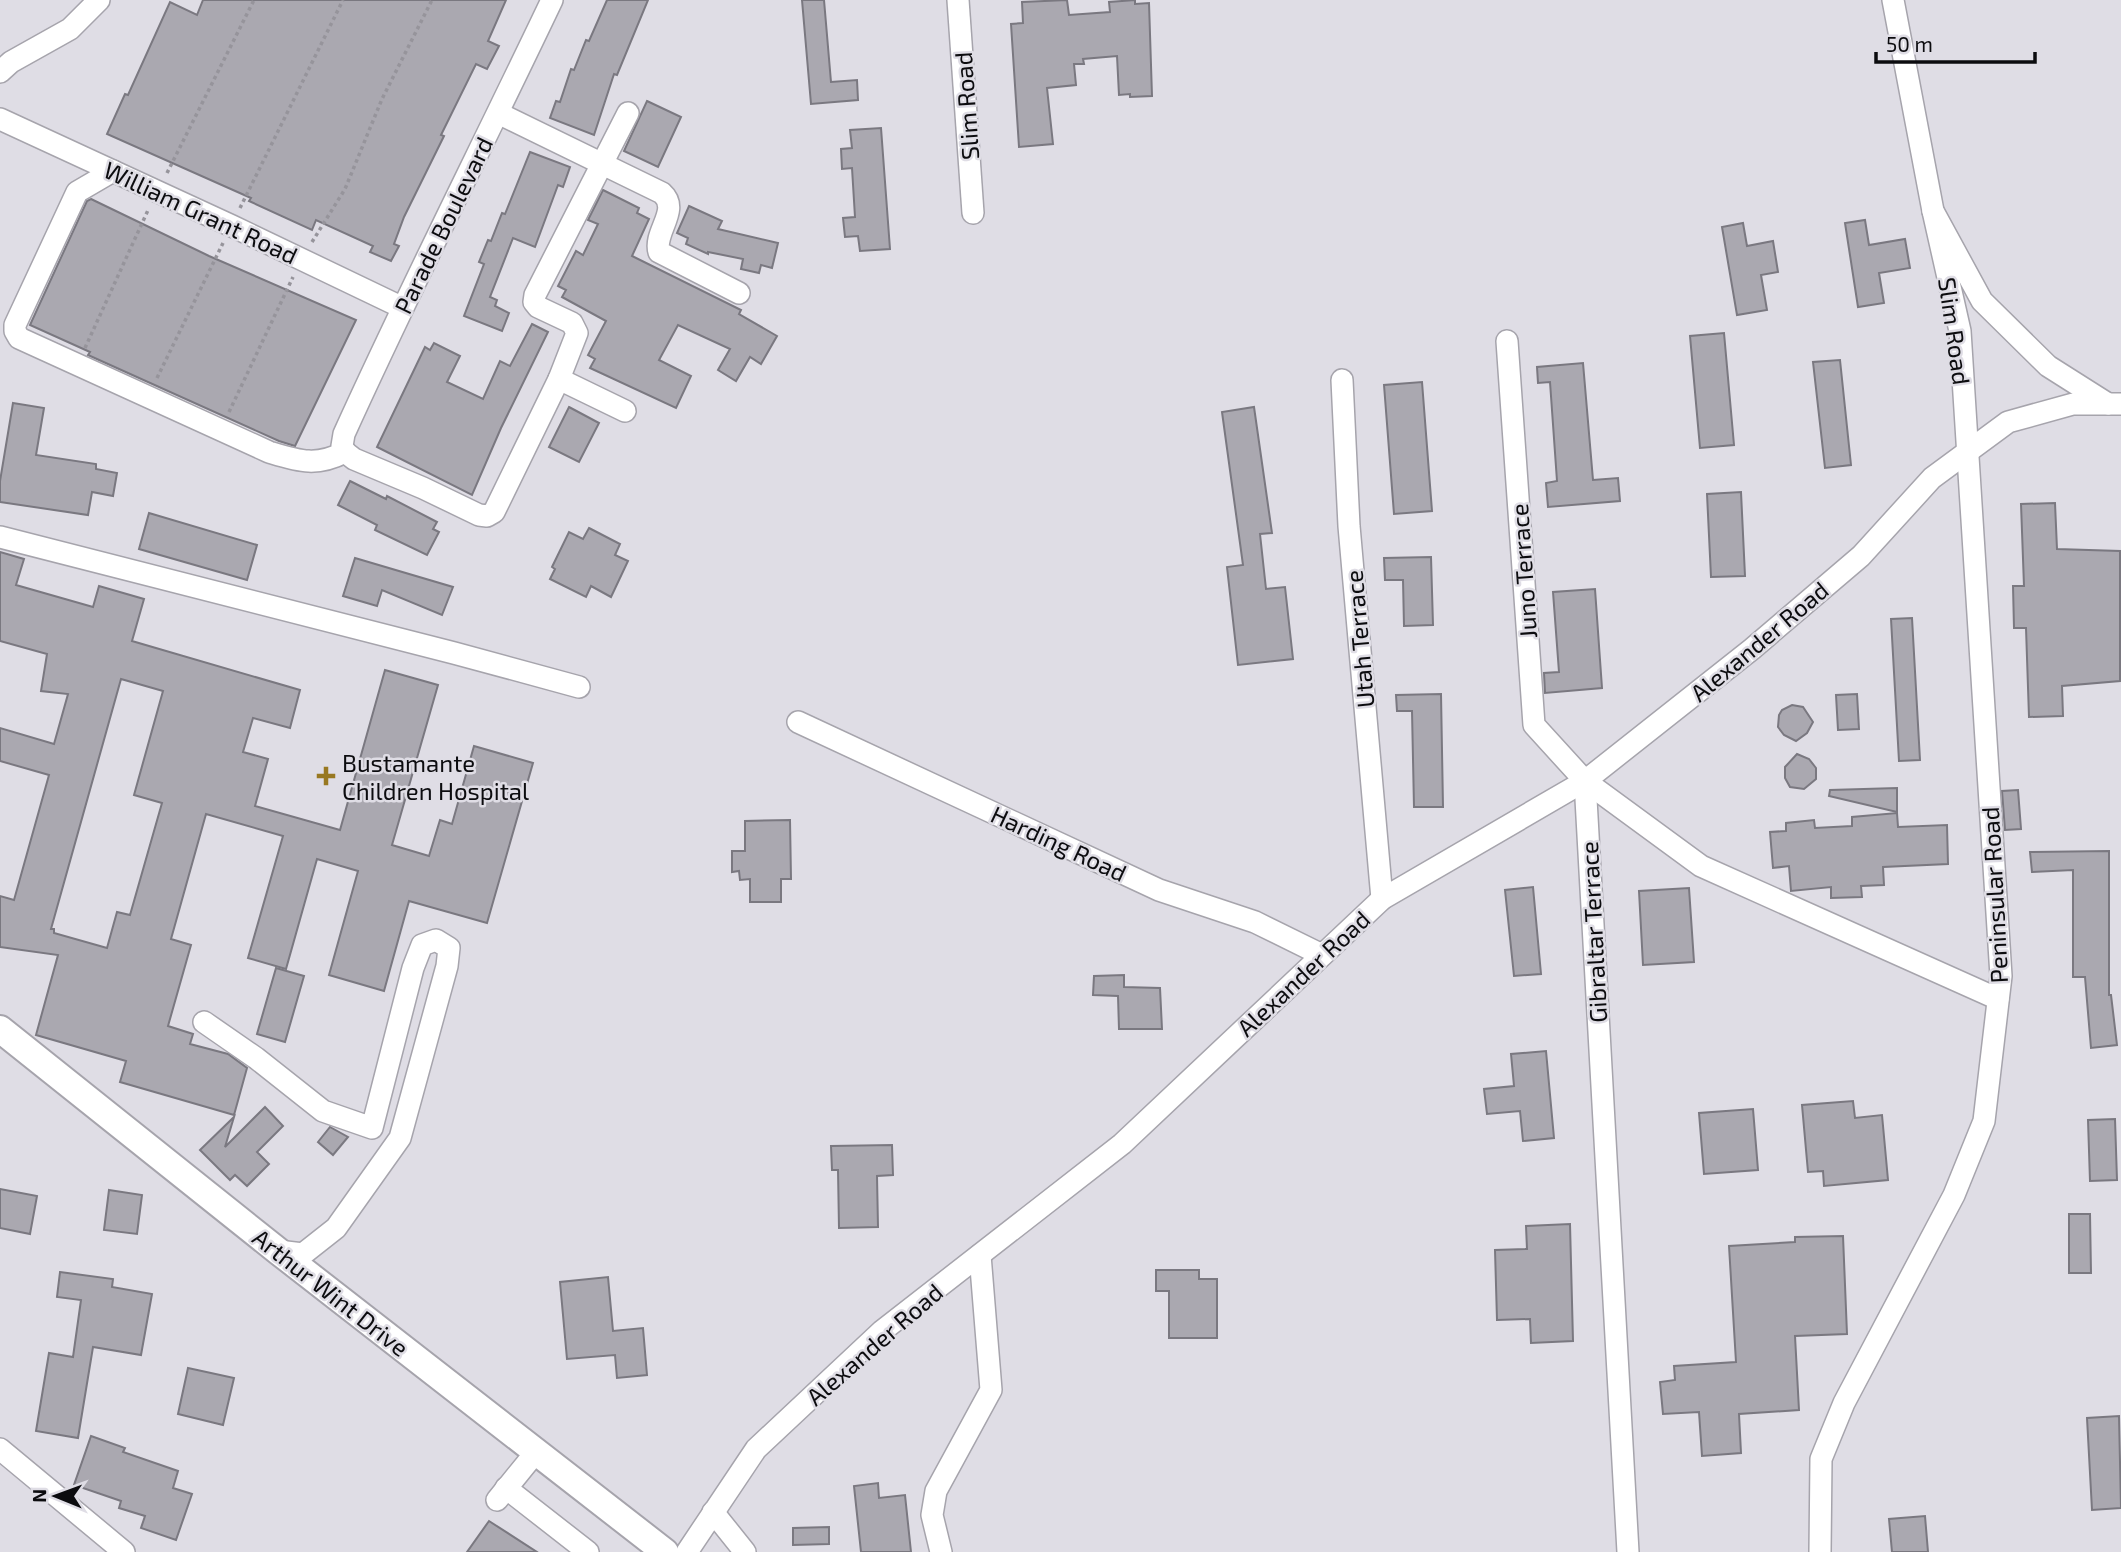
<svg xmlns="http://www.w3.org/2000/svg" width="2121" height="1552" viewBox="0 0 2121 1552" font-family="'Exo 2',sans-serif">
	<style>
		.building { fill: #aaa8b0; stroke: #7a7880; stroke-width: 2; fill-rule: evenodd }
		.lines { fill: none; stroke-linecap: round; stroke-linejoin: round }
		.minor-casing { stroke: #a6a4ac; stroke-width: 24 }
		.major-casing { stroke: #a6a4ac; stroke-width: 30 }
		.path { stroke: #96949b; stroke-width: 3.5; stroke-dasharray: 3.5 3.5; stroke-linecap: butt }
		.minor { stroke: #fff; stroke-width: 21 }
		.major { stroke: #fff; stroke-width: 26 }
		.poi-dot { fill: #987821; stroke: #dfdde5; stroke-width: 2.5 }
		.labels { text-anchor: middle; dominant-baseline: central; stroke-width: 5; stroke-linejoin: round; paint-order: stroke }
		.street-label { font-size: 24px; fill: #0c0c0f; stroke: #dfdde5 }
		.poi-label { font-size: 24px; fill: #0c0c0f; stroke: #dfdde5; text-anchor: start }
	</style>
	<rect width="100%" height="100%" fill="#dfdde5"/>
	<!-- building -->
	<g class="building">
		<path d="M203,0h303l-18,41 11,5 -12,23 -11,-5 -35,71 3,1 -40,81 -10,27 5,2 -8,15 -21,-9 3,-6 -57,-26 -4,10 -63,-29 2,-3 -144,-64 18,-40 3,1 42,-93 27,13z"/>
		<path d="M607,0h41l-31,75 -3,-1 -20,61 -44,-17 6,-17 4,1 11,-33 3,1 12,-30 3,1z"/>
		<path d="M802,0h22l7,82 26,-2 1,20 -47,4z"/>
		<path d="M1067,0l2,15 41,-3 -1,-10 26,-2v4l14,-1 3,93 -22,1v-3l-11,1 -2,-39 -34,3 1,5h-10l2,21 -29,3 6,56 -34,3 -8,-123 12,-1 -1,-21z"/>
		<path d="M647,101l34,16 -23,50 -34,-16z"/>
		<path d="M881,128l9,121 -30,2 -2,-15 -13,1 -2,-19 12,-1 -3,-49 -10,1 -1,-20 11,-1 -2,-18z"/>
		<path d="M530,152l40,15 -7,20 -5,-2 -23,62 -22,-9 -23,59 7,3 -2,6 14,7 -7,18 -38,-15 20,-52 -5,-2 9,-22 3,1 11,-28 3,1z"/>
		<path d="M603,190l36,18 -2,5 12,6 -17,37 109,54 -2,4 38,22 -16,28 -11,-7 -14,24 -18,-11 12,-21 -52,-24 -19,35 32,16 -15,32 -86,-40 5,-9 -7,-4 18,-34 -44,-24 4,-7 -8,-4 18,-35 7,4 15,-31 -10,-4z"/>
		<path d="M91,199l118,57 147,64 -61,126 -16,-5 -191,-86 2,-3 -60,-27 57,-124z"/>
		<path d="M689,206l33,15 -4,8 60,14 -6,25 -11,-3 -2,8 -18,-4 2,-10 -35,-7v2l-22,-10 2,-6 -11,-5z"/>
		<path d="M1865,220l4,25 36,-6 5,29 -31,5 5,30 -26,4 -13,-84z"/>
		<path d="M1743,223l4,23 26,-5 5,31 -17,3 6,35 -30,5 -15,-88z"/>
		<path d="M532,324l16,8 -47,96 -29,67 -95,-48 48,-100 5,3 4,-7 26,13 -13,26 36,17 17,-38 10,5z"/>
		<path d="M1724,333l10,112 -34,3 -10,-112z"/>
		<path d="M1840,360l11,105 -26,3 -12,-106z"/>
		<path d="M1583,363l10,117 25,-2 2,23 -72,6 -2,-24 11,-2 -7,-99 -12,1 -1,-16z"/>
		<path d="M1422,382l10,129 -38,3 -10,-129z"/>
		<path d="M13,403l31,5 -8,47 60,9v5l21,4 -4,23 -21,-4 -4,23 -88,-13v-21z"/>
		<path d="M569,407l30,16 -20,39 -30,-15z"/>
		<path d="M1254,407l18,126 -12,1 6,55 19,-2 8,72 -55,6 -11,-98 16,-2 -21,-153z"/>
		<path d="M350,481l36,18 1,-3 50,26 -4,7 6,3 -12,23 -52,-25 2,-5 -39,-20z"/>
		<path d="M1741,492l4,84 -34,1 -4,-83z"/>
		<path d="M2055,503l2,46 63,2v130l-58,5 1,30 -34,1 -3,-89h-12l-1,-42h11l-3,-82z"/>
		<path d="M149,513l108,32 -10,35 -108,-31z"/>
		<path d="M589,528l31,16 -5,11 13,6 -17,36 -20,-11 -5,11 -36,-18 5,-10 -3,-2 17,-35 14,7z"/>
		<path d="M0,552l24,7 -8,26 77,22 6,-21 45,13 -12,42 168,49 -10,38 -37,-10 -10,34 25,7 -13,47 85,24 45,-160 53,15 -46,160 37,11 11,-36 12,4 22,-78 59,17 -46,160 -78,-22 -25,90 -55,-16 29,-104 -41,-12 -31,110 -38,-11 35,-122 -77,-22 -35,125 20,6 -23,81 25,8 -3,10 38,10 19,14 -13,47 -114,-33 6,-21 -90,-26 22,-80 -58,-8v-51l14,4 35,-125 -49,-14v-33l54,16 14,-50 -27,-3 6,-37 -47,-13zM121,679l42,12 -29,104 28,8 -32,112 -13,-3 -10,36 -53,-15v-4h-3z"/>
		<path d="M1431,557l2,68 -29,1 -1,-46h-18l-1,-22z"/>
		<path d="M355,558l98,29 -11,28 -60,-25 -5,16 -34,-10z"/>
		<path d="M1595,589l7,99 -57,5 -1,-20 15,-1 -6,-80z"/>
		<path d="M1912,618l8,142 -21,1 -8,-142z"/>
		<path d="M1441,694l2,113h-29l-2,-96h-15l-1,-16z"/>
		<path d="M1857,694l2,35 -21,1 -2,-35z"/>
		<path d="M1792,705l11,2 10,15 -6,11 -11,8 -12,-6 -6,-8 1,-12 3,-5z"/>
		<path d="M1797,754l12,5 7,9v11l-12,10 -14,-2 -5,-9v-11z"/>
		<path d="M1897,788v24l-68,-16 1,-6z"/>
		<path d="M2018,790l3,39 -16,1 -3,-39z"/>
		<path d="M1897,813l1,14 49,-2 1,39 -65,3 1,18 -23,1 1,11 -31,1v-11l-40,4 -2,-25 -16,2 -3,-36 16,-1v-8l28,-3 1,8 37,-2v-9z"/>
		<path d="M790,820l1,59h-10v23h-31v-23l-10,1 -1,-9 -7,1v-21h13v-30z"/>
		<path d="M2109,851v144h2l6,50 -26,3 -6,-71h-12v-107l-41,2 -2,-20z"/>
		<path d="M1533,887l8,87 -27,2 -9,-86z"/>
		<path d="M1689,888l5,74 -51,3 -4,-74z"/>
		<path d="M276,968l28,8 -19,66 -28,-8z"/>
		<path d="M1124,975v12l36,1 2,41h-43l-1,-33 -25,-1 1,-19z"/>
		<path d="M1546,1051l8,87 -31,3 -3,-30 -33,3 -3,-25 30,-3 -3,-32z"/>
		<path d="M1853,1101l2,17 27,-3 6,65 -64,6 -1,-15 -15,1 -6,-67z"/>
		<path d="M265,1107l18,19 -26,26 12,12 -22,22 -12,-11 -5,5 -30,-30 34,-33 -9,30z"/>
		<path d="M1753,1109l5,61 -54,4 -5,-61z"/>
		<path d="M2115,1119l2,61 -27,1 -2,-61z"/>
		<path d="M330,1127l18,10 -15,18 -15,-13z"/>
		<path d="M892,1145l1,30 -16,1 1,51 -39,1 -1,-58h-6l-1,-24z"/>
		<path d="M0,1189l37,7 -7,38 -30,-6z"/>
		<path d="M109,1190l33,5 -5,39 -33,-4z"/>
		<path d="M2069,1214h21l1,59h-22z"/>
		<path d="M1570,1224l3,117 -42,2 -1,-24 -33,1 -2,-70 32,-1 -1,-23z"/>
		<path d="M1843,1236l4,98 -52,2 4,74 -60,4 2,39 -39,3 -3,-44 -36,2 -3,-32 15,-2 -1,-14 62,-4 -7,-116 66,-4v-5z"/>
		<path d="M1156,1270h43v9h18v59h-48v-47h-13z"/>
		<path d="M60,1272l53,7 -1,8 40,7 -11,61 -48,-8 -15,91 -42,-7 13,-78 24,4 8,-57 -24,-3z"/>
		<path d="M608,1277l5,54 30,-3 4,47 -30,3 -2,-23 -48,4 -7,-77z"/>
		<path d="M188,1368l46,10 -11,47 -45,-11z"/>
		<path d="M2119,1416l2,92 -29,2 -5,-92z"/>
		<path d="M91,1436l34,12 -2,4 55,19 -5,17 19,6 -16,46 -35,-12 4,-12 -26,-8 2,-7 -47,-16z"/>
		<path d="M878,1483l1,15 26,-3 6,57h-50l-7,-66z"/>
		<path d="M1925,1516l3,36h-36l-3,-33z"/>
		<path d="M489,1521l48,31h-70z"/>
		<path d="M829,1527v17l-36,1v-17z"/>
	</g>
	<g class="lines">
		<!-- minor casing -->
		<g class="minor-casing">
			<g id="minor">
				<path d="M958,0l15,213"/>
				<path d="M1893,0l40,211 49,90 66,65 60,38"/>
				<path d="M0,72l11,-10 59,-33 29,-29"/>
				<path d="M498,113l164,80c19,17 -9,39 -3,59l80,41"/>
				<path d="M0,119l232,107 169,81"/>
				<path d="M113,171l-36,21 -62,133v6l4,7 250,114c30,9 47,15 76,0"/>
				<path d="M1507,341l27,384 51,56 116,85 297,133"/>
				<path d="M559,379l66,32"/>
				<path d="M1342,380l7,146 33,373"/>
				<path d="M345,452l9,7 69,29 56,27 8,1 7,-4 65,-133 18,-46 -5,-10 -34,-16 -4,-5 1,-7 93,-182"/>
				<path d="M345,452l-3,-6 2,-12c66,-146 139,-289 208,-434"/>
				<path d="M0,537l454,116 125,34"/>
				<path d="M798,722l361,168 96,32 67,33"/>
				<path d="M1585,781l43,771"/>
				<path d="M204,1022l52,36 67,53 49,17 41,-160 9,-23 14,-5 13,8 -2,18 -47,172 -64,90 -33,26 -25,-3"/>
				<path d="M0,1449l124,103"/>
				<path d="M506,1488l82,64"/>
				<path d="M497,1500l39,-48"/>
				<path d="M713,1512l32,40"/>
				<path d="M687,1552l69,-103 126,-118 240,-187 260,-245 203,-118 167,-132 109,-93 71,-78 76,-56 65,-18h48"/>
				<path d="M941,1552l-9,-37 4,-24 55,-101 -11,-135"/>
				<path d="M1820,1552l1,-93 23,-56 110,-208 30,-74 17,-145 -41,-645 -27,-120"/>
			</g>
		</g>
		<!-- major casing -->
		<g class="major-casing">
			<path id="major" d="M0,1029l278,222 387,301"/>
		</g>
		<!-- path -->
		<g class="path">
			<path d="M167,173l87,-173"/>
			<path d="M240,208l103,-208"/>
			<path d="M312,242l33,-53 37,-90 50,-99"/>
			<path d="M85,348l64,-140"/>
			<path d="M157,378l66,-135"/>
			<path d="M229,412l64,-135"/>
		</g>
		<!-- minor -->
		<use href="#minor" class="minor"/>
		<!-- major -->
		<use href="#major" class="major"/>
	</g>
	<!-- markers -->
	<path class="poi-dot" d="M322.5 765.5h7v7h7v7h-7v7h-7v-7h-7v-7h7z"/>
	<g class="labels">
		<!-- street labels -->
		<g class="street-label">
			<text transform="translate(966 106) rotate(-94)">Slim Road</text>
			<text transform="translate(201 212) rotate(25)">William Grant Road</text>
			<text transform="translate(443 225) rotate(-64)">Parade Boulevard</text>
			<text transform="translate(1955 331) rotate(82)">Slim Road</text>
			<text transform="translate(1523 571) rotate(-94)">Juno Terrace</text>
			<text transform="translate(1359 639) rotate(-95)">Utah Terrace</text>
			<text transform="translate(1759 641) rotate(-40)">Alexander Road</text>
			<text transform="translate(1059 843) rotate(25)">Harding Road</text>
			<text transform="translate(1994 895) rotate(-93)">Peninsular Road</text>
			<text transform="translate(1593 932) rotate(-93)">Gibraltar Terrace</text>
			<text transform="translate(1303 973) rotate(-43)">Alexander Road</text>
			<text transform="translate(331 1292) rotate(38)">Arthur Wint Drive</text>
			<text transform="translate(874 1344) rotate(-41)">Alexander Road</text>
		</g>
		<!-- poi labels -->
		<g class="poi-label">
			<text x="342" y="762">Bustamante<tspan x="342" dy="28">Children Hospital</tspan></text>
		</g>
	</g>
	<!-- north arrow -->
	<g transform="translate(56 1496) rotate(271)" stroke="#dfdde5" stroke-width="5" paint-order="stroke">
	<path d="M0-5L12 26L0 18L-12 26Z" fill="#0c0c0f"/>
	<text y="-10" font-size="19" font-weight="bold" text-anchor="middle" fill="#0c0c0f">N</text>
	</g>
	<!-- scale -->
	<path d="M1876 52v10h159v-10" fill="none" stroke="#0c0c0f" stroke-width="3.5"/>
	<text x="1886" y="52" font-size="21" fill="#0c0c0f" stroke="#dfdde5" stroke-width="5" paint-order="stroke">50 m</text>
</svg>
